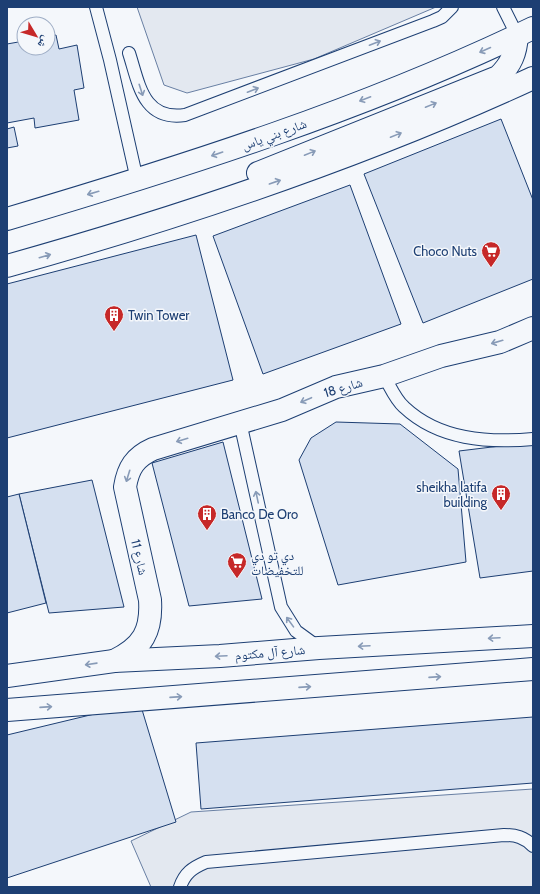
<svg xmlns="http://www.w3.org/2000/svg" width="540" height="894" viewBox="0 0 540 894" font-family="Cabin,'Noto Naskh Arabic',sans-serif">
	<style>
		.parking { fill: #e3e8f0; stroke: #687fa3 }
		.building { fill: #d5e0f0; stroke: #1d3f73 }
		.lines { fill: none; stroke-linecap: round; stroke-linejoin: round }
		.service-casing { stroke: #1d3f73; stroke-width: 14 }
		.minor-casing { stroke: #1d3f73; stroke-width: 24 }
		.secondary-casing { stroke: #1d3f73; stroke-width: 24 }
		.primary-casing { stroke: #1d3f73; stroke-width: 24 }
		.service { stroke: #f4f7fb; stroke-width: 12 }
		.minor { stroke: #f4f7fb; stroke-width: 22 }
		.secondary { stroke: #f4f7fb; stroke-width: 22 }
		.primary { stroke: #f4f7fb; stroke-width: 22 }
		.oneway { stroke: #889bb7 }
		.labels { text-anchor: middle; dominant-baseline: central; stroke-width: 3; stroke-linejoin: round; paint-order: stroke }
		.street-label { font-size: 13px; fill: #1d3f73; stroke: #f4f7fb }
		.poi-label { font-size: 13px; fill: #1d3f73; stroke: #f4f7fb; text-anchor: start }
	</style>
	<rect width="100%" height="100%" fill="#f4f7fb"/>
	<!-- parking -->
	<g class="parking">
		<path d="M137,7h299l-122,52 -127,34 -23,-8z"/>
		<path d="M533,789v98h-382l-20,-46 60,-29z"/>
	</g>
	<!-- building -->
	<g class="building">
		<path d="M56,35l3,14 18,-4 7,43 -10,2 5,30 -44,8 -1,-10 -27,5v-79l17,-3v7h24v-12z"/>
		<path d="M501,119l32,81v79l-110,44 -59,-149z"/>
		<path d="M14,127l4,19 -11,2v-19z"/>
		<path d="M350,185l51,139 -138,50 -50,-138z"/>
		<path d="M196,235l37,145 -226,58v-154z"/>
		<path d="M336,422l64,2 58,45 8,93 -128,23 -39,-125 12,-22z"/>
		<path d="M223,442l39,157 -73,7 -37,-143z"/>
		<path d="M533,442v129l-53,7 -21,-127z"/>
		<path d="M92,480l32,127 -75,6 -30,-119z"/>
		<path d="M19,494l27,109 -39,10v-116z"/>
		<path d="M140,703l36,119 -169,56v-143z"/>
		<path d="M533,717v66l-332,26 -5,-66z"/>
	</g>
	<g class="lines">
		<!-- service casing -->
		<g class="service-casing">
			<g id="service">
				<path d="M96,7l14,53 27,120"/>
				<path d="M503,7l14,28"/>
				<path d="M129,53c10,31 14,68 56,62l248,-94 9,-4 10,-10"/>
				<path d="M384,376c6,10 11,23 20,31 35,33 84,36 129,32"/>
				<path d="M240,422l41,185 15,24 22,16"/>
				<path d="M180,887c5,-14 12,-19 26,-25l298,-27c12,0 20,2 29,11"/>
			</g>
		</g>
		<!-- minor casing -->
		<g class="minor-casing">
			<path id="minor" d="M114,661c29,-14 38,-30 36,-61l-25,-113c3,-19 10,-30 28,-38l129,-39 54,-23 48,-11 57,-20 59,-14 33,-14"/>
		</g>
		<!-- secondary casing -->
		<g class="secondary-casing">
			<g id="secondary">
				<path d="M258,173l240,-96c13,-12 18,-24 19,-42"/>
				<path d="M7,219c179,-53 358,-110 526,-191"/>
				<path d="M7,266c179,-50 357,-110 526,-188"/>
			</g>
		</g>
		<!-- primary casing -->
		<g class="primary-casing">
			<g id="primary">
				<path d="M7,676l107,-15 106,-5 99,-8 214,-12"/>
				<path d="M7,710l526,-41"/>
			</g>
		</g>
		<!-- service -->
		<use href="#service" class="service"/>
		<!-- minor -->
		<use href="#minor" class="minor"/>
		<!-- secondary -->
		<use href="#secondary" class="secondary"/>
		<!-- primary -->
		<use href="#primary" class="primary"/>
	</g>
	<!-- one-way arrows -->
	<defs><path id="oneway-shaft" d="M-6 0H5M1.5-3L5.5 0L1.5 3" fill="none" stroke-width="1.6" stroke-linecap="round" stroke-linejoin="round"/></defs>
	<g class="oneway">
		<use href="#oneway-shaft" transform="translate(375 43) rotate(-21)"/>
		<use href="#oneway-shaft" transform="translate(485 50) rotate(156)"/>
		<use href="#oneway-shaft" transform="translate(141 90) rotate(72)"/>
		<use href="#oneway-shaft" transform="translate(253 90) rotate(-21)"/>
		<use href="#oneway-shaft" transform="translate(365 99) rotate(159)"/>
		<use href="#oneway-shaft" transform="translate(431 105) rotate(-22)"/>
		<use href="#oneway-shaft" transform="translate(396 135) rotate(-22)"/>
		<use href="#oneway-shaft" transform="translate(310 153) rotate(-22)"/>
		<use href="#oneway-shaft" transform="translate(217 154) rotate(161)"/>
		<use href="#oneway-shaft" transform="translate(275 182) rotate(-19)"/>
		<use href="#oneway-shaft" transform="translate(93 193) rotate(164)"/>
		<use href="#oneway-shaft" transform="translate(45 256) rotate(-16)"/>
		<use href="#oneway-shaft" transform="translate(497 342) rotate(164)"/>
		<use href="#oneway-shaft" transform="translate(306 400) rotate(157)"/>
		<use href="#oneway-shaft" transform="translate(182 440) rotate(163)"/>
		<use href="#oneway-shaft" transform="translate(128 476) rotate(107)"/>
		<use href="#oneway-shaft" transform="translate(257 497) rotate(-102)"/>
		<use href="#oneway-shaft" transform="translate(290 622) rotate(-126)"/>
		<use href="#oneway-shaft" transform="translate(494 638) rotate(177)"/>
		<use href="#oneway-shaft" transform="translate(364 646) rotate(177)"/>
		<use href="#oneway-shaft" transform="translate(221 656) rotate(177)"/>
		<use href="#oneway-shaft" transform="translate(91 664) rotate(172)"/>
		<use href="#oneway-shaft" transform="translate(435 677) rotate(-4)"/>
		<use href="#oneway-shaft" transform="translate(305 687) rotate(-4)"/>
		<use href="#oneway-shaft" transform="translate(176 697) rotate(-4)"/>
		<use href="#oneway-shaft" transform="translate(46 707) rotate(-4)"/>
	</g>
	<!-- icons -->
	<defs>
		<g id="supermarket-pin" transform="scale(1)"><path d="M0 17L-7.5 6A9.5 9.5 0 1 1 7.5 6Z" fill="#c62828" stroke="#f4f7fb"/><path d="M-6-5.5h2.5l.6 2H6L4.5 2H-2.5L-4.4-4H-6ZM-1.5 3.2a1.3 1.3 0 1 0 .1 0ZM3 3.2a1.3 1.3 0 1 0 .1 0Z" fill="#fff"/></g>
		<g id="building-pin" transform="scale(1)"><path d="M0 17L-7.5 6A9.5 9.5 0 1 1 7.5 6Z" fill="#c62828" stroke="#f4f7fb"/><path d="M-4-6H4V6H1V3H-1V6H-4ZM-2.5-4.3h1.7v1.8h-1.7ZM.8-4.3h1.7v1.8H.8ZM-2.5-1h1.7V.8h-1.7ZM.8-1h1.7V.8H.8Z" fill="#fff"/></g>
	</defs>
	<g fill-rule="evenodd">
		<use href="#supermarket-pin" x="491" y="251"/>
		<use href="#building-pin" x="114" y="315"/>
		<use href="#building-pin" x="501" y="494"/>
		<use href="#building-pin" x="207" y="514"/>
		<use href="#supermarket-pin" x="237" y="562"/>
	</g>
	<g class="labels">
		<!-- street labels -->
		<g class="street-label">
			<text transform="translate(274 134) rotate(-20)">شارع بني ياس</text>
			<text transform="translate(343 387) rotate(-17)">شارع 18</text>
			<text transform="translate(140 557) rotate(77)">شارع 11</text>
			<text transform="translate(270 652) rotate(-5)">شارع آل مكتوم</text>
		</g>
		<!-- poi labels -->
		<g class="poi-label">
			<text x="477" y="251" text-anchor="end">Choco Nuts</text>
			<text x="128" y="315">Twin Tower</text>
			<text x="487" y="487" text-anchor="end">sheikha latifa<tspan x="487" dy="15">building</tspan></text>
			<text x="221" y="514">Banco De Oro</text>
			<text x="251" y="555">دي تو دي<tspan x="251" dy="15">للتخفيضات</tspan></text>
		</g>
	</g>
	<!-- border -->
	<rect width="540" height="894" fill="none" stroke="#1d3f73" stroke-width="16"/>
	<!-- north arrow -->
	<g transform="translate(36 36) rotate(128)"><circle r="19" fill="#f4f7fb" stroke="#9eadc5"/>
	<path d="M0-3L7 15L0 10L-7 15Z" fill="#c62828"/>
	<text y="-6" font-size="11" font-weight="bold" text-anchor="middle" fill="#1d3f73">ش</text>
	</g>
</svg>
